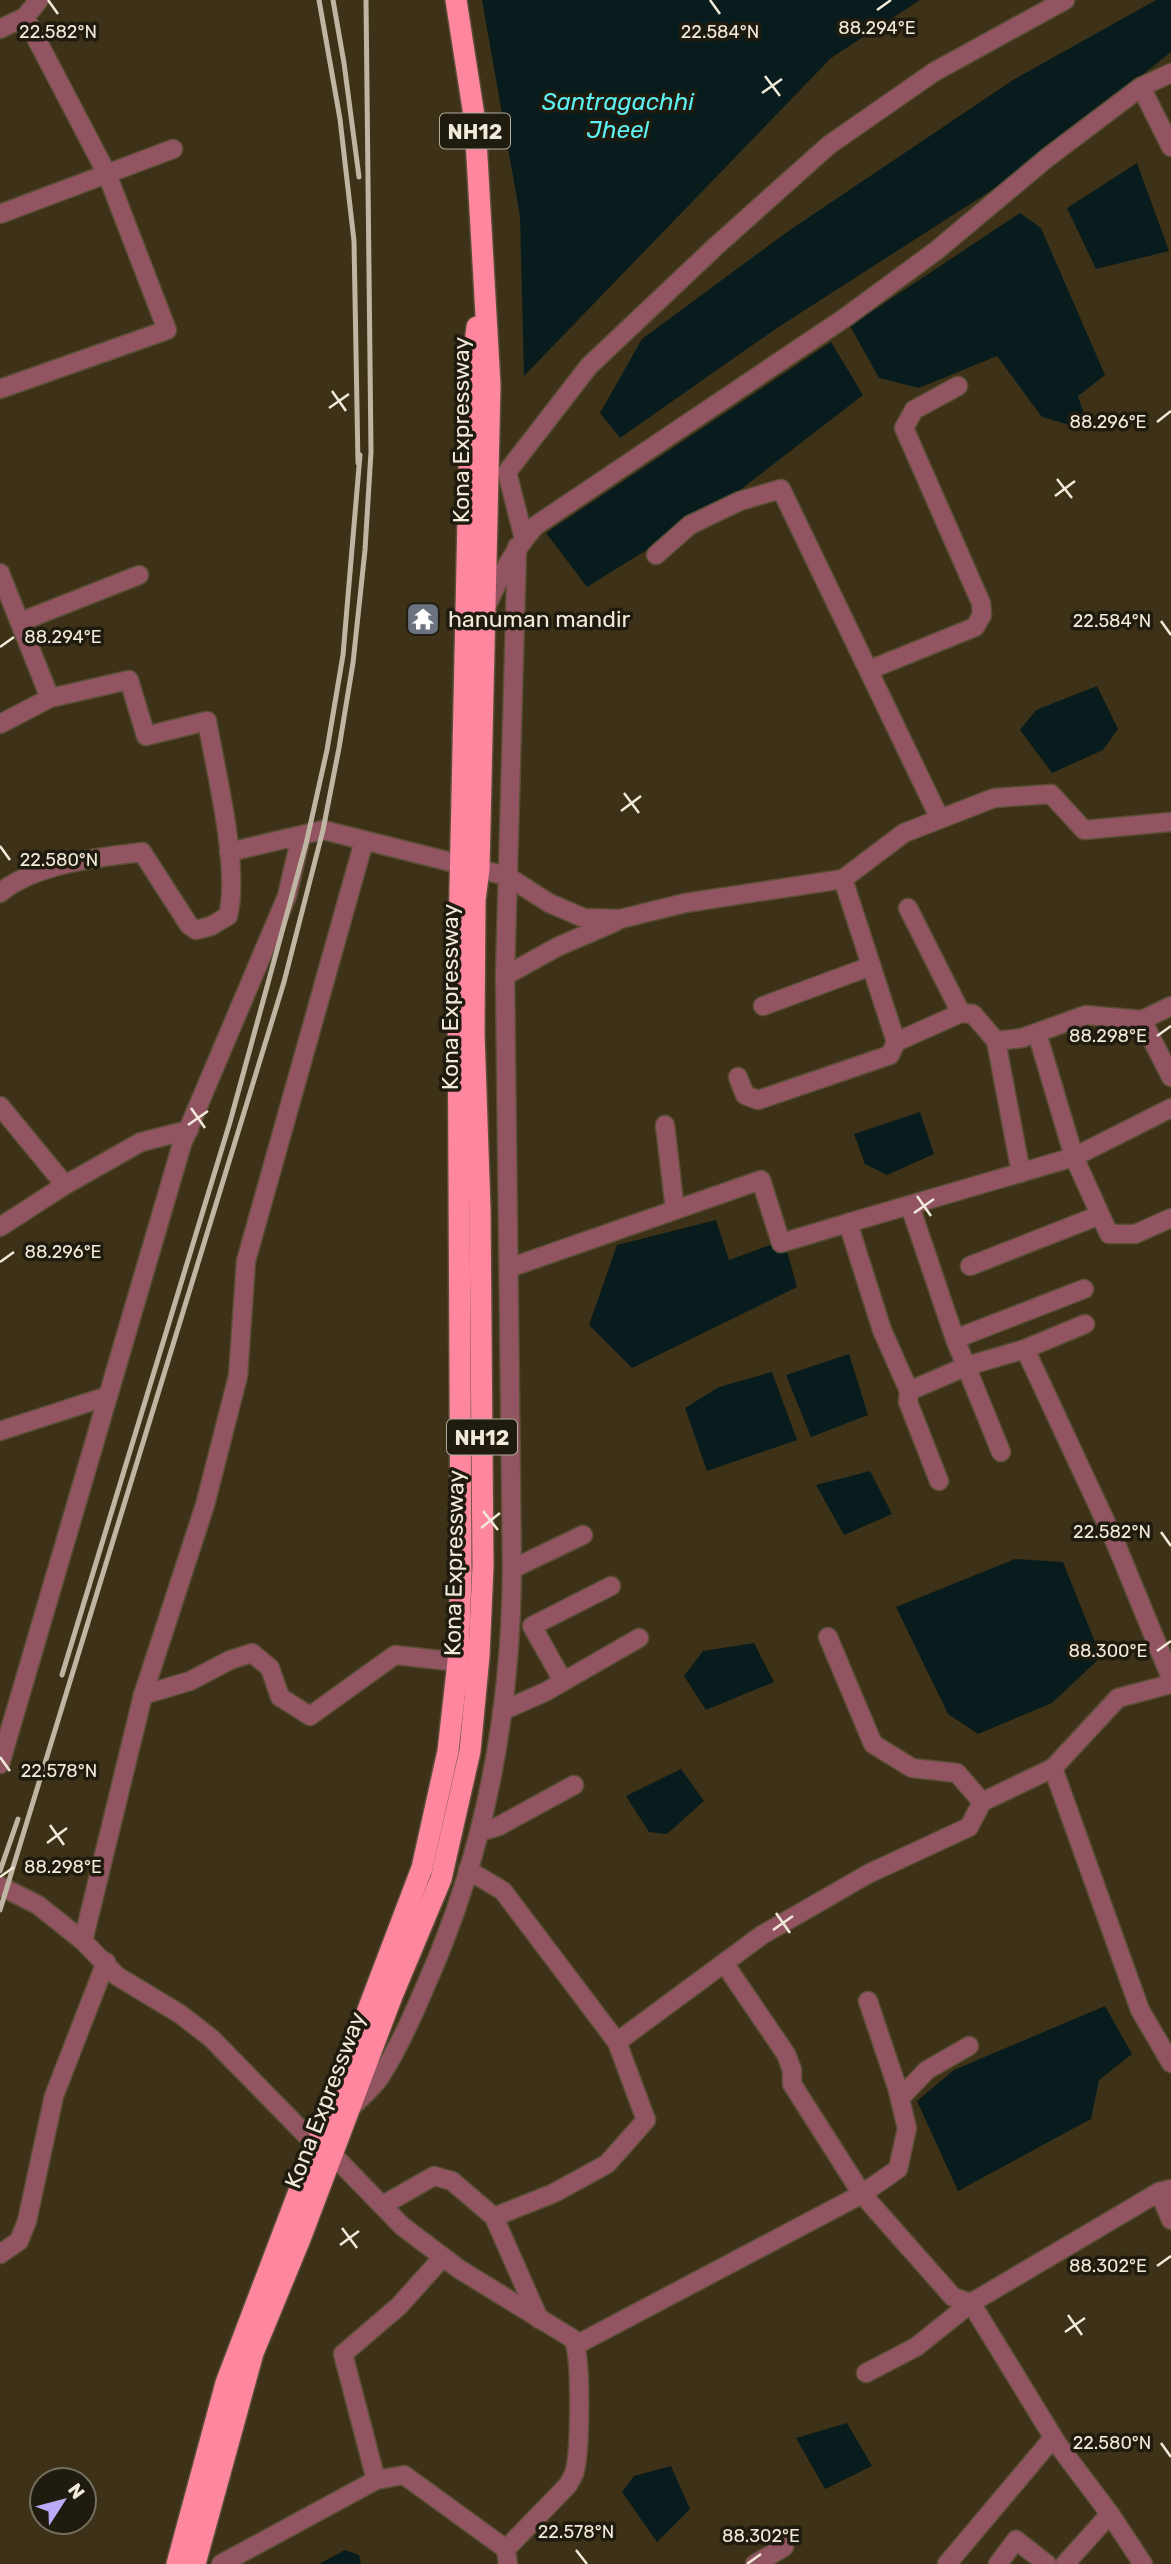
<svg xmlns="http://www.w3.org/2000/svg" width="1171" height="2564" viewBox="0 0 1171 2564" font-family="Rubik,sans-serif">
	<style>
		.water { fill: #091c1d }
		.lines { fill: none; stroke-linecap: round; stroke-linejoin: round }
		.minor-casing { stroke: #5a4f36; stroke-width: 21 }
		.highway-casing { stroke: #5a4f36; stroke-width: 24 }
		.minor { stroke: #925460; stroke-width: 18 }
		.highway { stroke: #ff869f; stroke-width: 21 }
		.rail { stroke: #beb6a3; stroke-width: 5 }
		.ticks { fill: none; stroke: #f0eada; stroke-width: 2.5 }
		.labels { text-anchor: middle; dominant-baseline: central; stroke-width: 7; stroke-linejoin: round; paint-order: stroke }
		.shield { fill: #201b0f; stroke: #b2ac9d; stroke-width: 2 }
		.shield-label { font-size: 21px; font-weight: bold; fill: #f0eada }
		.street-label { font-size: 23px; fill: #f0eada; stroke: #201b0f }
		.poi-label { font-size: 23px; fill: #f0eada; stroke: #201b0f; text-anchor: start }
		.water-label { font-size: 24px; font-style: italic; fill: #5df0f2; stroke: #201b0f }
		.ticks-label { font-size: 18px; text-anchor: middle; fill: #f0eada; stroke: #201b0f; stroke-width: 7; stroke-linejoin: round; paint-order: stroke }
	</style>
	<rect width="100%" height="100%" fill="#3d3217"/>
	<!-- water -->
	<g class="water">
		<path d="M482,0h438l-89,58 -307,318 -4,-160z"/>
		<path d="M1156,0h15v52l-148,118 -246,158 -157,110 -20,-25 42,-74 145,-107 226,-152z"/>
		<path d="M1137,163l32,88 -73,18 -29,-61z"/>
		<path d="M1020,213l21,15 64,147 -27,21 7,22 -19,6 -24,-7 -45,-61 -78,32 -40,-10 -29,-52z"/>
		<path d="M831,342l32,53 -136,105 -140,87 -41,-54z"/>
		<path d="M1097,686l21,43 -15,21 -51,23 -32,-43 16,-20z"/>
		<path d="M920,1112l14,42 -47,21 -22,-11 -11,-30z"/>
		<path d="M716,1220l13,40 55,-20 13,47 -165,81 -43,-43 28,-80z"/>
		<path d="M849,1354l19,61 -57,22 -25,-62z"/>
		<path d="M772,1372l25,68 -90,31 -22,-63 34,-21z"/>
		<path d="M870,1471l22,43 -48,21 -28,-50z"/>
		<path d="M1015,1559l48,3 38,95 -49,46 -74,31 -30,-20 -52,-107z"/>
		<path d="M754,1643l20,39 -68,28 -22,-34 19,-25z"/>
		<path d="M681,1769l23,32 -37,33 -18,-2 -23,-36z"/>
		<path d="M1105,2006l27,48 -33,26 -8,39 -133,72 -41,-90 37,-31z"/>
		<path d="M847,2423l25,43 -47,23 -29,-51z"/>
		<path d="M671,2466l19,43 -33,33 -35,-50 12,-16z"/>
		<path d="M345,2550l14,5 2,9h-42z"/>
	</g>
	<g class="lines">
		<!-- minor casing -->
		<g class="minor-casing">
			<g id="minor">
				<path d="M0,29l25,-12 14,-17"/>
				<path d="M1141,87l30,60"/>
				<path d="M0,214l173,-65"/>
				<path d="M0,389l167,-59 -60,-156 -82,-157"/>
				<path d="M524,539l-17,-67 82,-106 126,-119 114,-102 105,-73 131,-72"/>
				<path d="M656,555l34,-30 50,-24 41,-12 159,330"/>
				<path d="M0,573l50,125"/>
				<path d="M487,605c13,-30 27,-55 48,-79l311,-209 91,-67 110,-92 94,-71 30,-14"/>
				<path d="M20,622l119,-47"/>
				<path d="M869,670l106,-43 7,-12 -1,-12 -77,-175 10,-18 44,-24"/>
				<path d="M0,724l50,-26 79,-18 17,56 61,-15c9,52 33,146 21,195l-17,10 -15,4 -7,-5 -47,-73c-43,5 -108,12 -142,41"/>
				<path d="M229,852l94,-22 184,46 42,27 35,15 36,1 65,-16 158,-24 61,-46 90,-35 57,-4 33,36 87,-8"/>
				<path d="M843,879l53,163 65,-29 12,1 23,27 26,-3 64,-23 56,5 29,-14"/>
				<path d="M908,908l53,105"/>
				<path d="M505,976l52,-29 58,-25"/>
				<path d="M763,1006l108,-40"/>
				<path d="M1142,1020l29,57"/>
				<path d="M1037,1033l37,124 35,77h26l36,-16"/>
				<path d="M996,1041l25,132"/>
				<path d="M738,1077l7,18 13,5 132,-45 6,-13"/>
				<path d="M0,1106l65,79 -65,42"/>
				<path d="M665,1125l10,85"/>
				<path d="M65,1185l76,-43 48,-12"/>
				<path d="M910,1206l45,133 46,113"/>
				<path d="M970,1266l130,-51"/>
				<path d="M509,1268l252,-88 20,63 67,-20"/>
				<path d="M955,1339l129,-50"/>
				<path d="M1025,1349l91,195 55,134"/>
				<path d="M909,1391l58,-25 58,-17 60,-25"/>
				<path d="M0,1431l108,-35"/>
				<path d="M939,1481l-31,-79 1,-11 -27,-61 -34,-107 226,-66 97,-49"/>
				<path d="M512,1569l71,-34"/>
				<path d="M828,1637l45,107 39,24 45,5 25,29"/>
				<path d="M563,1681l-31,-55 79,-40"/>
				<path d="M1171,1684l-53,14 -65,70 87,242 31,53"/>
				<path d="M143,1695l47,-14 40,-21 22,-7 18,15 10,29 30,19 85,-61 63,7"/>
				<path d="M502,1711l43,-19 94,-54"/>
				<path d="M0,1764l182,-620 105,-248 14,-60"/>
				<path d="M480,1832l19,-6 75,-41"/>
				<path d="M468,1870l35,21 114,151 29,78 -39,44 -53,29 -60,24"/>
				<path d="M0,1886l38,19 45,36 34,35 63,38 31,24 94,96 27,20 70,72 57,43 114,70c9,17 7,110 2,131 -1,6 -5,10 -7,15l-62,64 2,15"/>
				<path d="M83,1941l60,-246 62,-190 33,-129 8,-115 118,-420"/>
				<path d="M724,1963l62,91 6,16v14l70,110 36,-25 9,-41 -10,-41 -29,-86"/>
				<path d="M617,2042l145,-107 106,-61 101,-47 13,-25 71,-34"/>
				<path d="M900,2098l27,-28 42,-24"/>
				<path d="M351,2108c9,-10 22,-20 29,-31 18,-28 32,-59 45,-90 59,-131 86,-274 87,-418l-7,-593 12,-429"/>
				<path d="M1159,2192l12,28"/>
				<path d="M383,2205l51,-29 18,5 42,36 45,102"/>
				<path d="M0,2254l19,-13 8,-20 27,-125 52,-134"/>
				<path d="M576,2345l286,-151 91,103 18,6 188,-111 12,-3"/>
				<path d="M866,2373l50,-26 55,-44 87,142 52,69 33,50"/>
				<path d="M376,2480l-33,-126 56,-48 44,-49"/>
				<path d="M221,2564l155,-84 28,-5 102,74"/>
				<path d="M755,2564l29,-17"/>
				<path d="M947,2564l106,-126"/>
				<path d="M998,2564l18,-24 31,24"/>
				<path d="M1065,2564l45,-50"/>
			</g>
		</g>
		<!-- highway casing -->
		<g class="highway-casing">
			<g id="highway">
				<path d="M177,2564l49,-181 196,-515 26,-117 10,-89 3,-87 -3,-594 13,-603 6,-51"/>
				<path d="M195,2564l58,-211 47,-114 92,-243 49,-117 29,-128 9,-95 4,-90 -3,-357 -6,-176 1,-133 4,-31 11,-484 -15,-263 -19,-122"/>
			</g>
		</g>
		<!-- minor -->
		<use href="#minor" class="minor"/>
		<!-- highway -->
		<use href="#highway" class="highway"/>
		<!-- rail -->
		<g class="rail">
			<path d="M319,0l21,119 14,122 4,222"/>
			<path d="M333,0l11,63 15,114"/>
			<path d="M62,1675l168,-553 76,-278 21,-94 16,-95 17,-200"/>
			<path d="M0,1871l18,-52"/>
			<path d="M0,1910l284,-928 39,-152 16,-82 14,-85 12,-113 6,-98 -5,-452"/>
		</g>
	</g>
	<!-- ticks -->
	<path class="ticks" d="M48,0l10,14M710,0l10,14M877,10l14,-10M765,76l15,20M762,93l20,-14M332,391l14,20M329,408l20,-14M1157,422l14,-11M1057,479l15,19M1055,496l20,-15M1161,621l10,14M0,647l14,-10M624,793l15,20M621,811l20,-15M0,846l10,14M1157,1036l14,-10M191,1108l14,20M188,1125l20,-14M917,1196l14,20M914,1213l20,-14M0,1262l14,-10M483,1511l15,19M481,1528l19,-15M1161,1532l10,14M1157,1651l14,-10M0,1757l10,14M50,1825l14,20M47,1843l20,-15M0,1877l14,-10M776,1913l14,20M773,1930l20,-14M342,2228l15,20M340,2245l19,-14M1157,2266l14,-10M1068,2315l14,20M1065,2332l20,-14M1161,2443l10,14M576,2550l11,14M747,2564l14,-10"/>
	<!-- icons -->
	<defs>
		<g id="temple-square" transform="scale(1.75)"><rect x="-9" y="-9" width="18" height="18" rx="4" fill="#6b7280" stroke="#201b0f"/><path d="M0-6L5-2H3V0L6.5 2.5H4V6H1.5V3h-3V6H-4V2.5H-6.5L-3 0V-2H-5Z" fill="#fff"/></g>
	</defs>
	<g fill-rule="evenodd">
		<use href="#temple-square" x="423" y="619"/>
	</g>
	<g class="labels">
		<!-- shield labels -->
		<g class="shield">
			<rect x="440" y="113.5" width="70" height="35" rx="5"/>
			<rect x="447" y="1419.5" width="70" height="35" rx="5"/>
		</g>
		<g class="shield-label">
			<text x="475" y="131">NH12</text>
			<text x="482" y="1437">NH12</text>
		</g>
		<!-- street labels -->
		<g class="street-label">
			<text transform="translate(461 430) rotate(-90)">Kona Expressway</text>
			<text transform="translate(450 997) rotate(-90)">Kona Expressway</text>
			<text transform="translate(454 1563) rotate(-89)">Kona Expressway</text>
			<text transform="translate(325 2100) rotate(-69)">Kona Expressway</text>
		</g>
		<!-- poi labels -->
		<g class="poi-label">
			<text x="448" y="619">hanuman mandir</text>
		</g>
		<!-- water labels -->
		<g class="water-label">
			<text x="618" y="102">Santragachhi<tspan x="618" dy="28">Jheel</tspan></text>
		</g>
	</g>
	<g class="ticks-label">
		<text x="877" y="34">88.294°E</text>
		<text x="720" y="38">22.584°N</text>
		<text x="58" y="38">22.582°N</text>
		<text x="1108" y="428">88.296°E</text>
		<text x="1112" y="627">22.584°N</text>
		<text x="63" y="643">88.294°E</text>
		<text x="59" y="866">22.580°N</text>
		<text x="1108" y="1042">88.298°E</text>
		<text x="63" y="1258">88.296°E</text>
		<text x="1112" y="1538">22.582°N</text>
		<text x="1108" y="1657">88.300°E</text>
		<text x="59" y="1777">22.578°N</text>
		<text x="63" y="1873">88.298°E</text>
		<text x="1108" y="2272">88.302°E</text>
		<text x="1112" y="2449">22.580°N</text>
		<text x="576" y="2538">22.578°N</text>
		<text x="761" y="2542">88.302°E</text>
	</g>
	<!-- north arrow -->
	<g transform="translate(63 2501) rotate(54)"><circle r="33" fill="#201b0f" stroke="#736e60" stroke-width="2"/>
	<path d="M0-5L12 26L0 18L-12 26Z" fill="#bbaaf6"/>
	<text y="-10" font-size="19" font-weight="bold" text-anchor="middle" fill="#f0eada">N</text>
	</g>
</svg>
